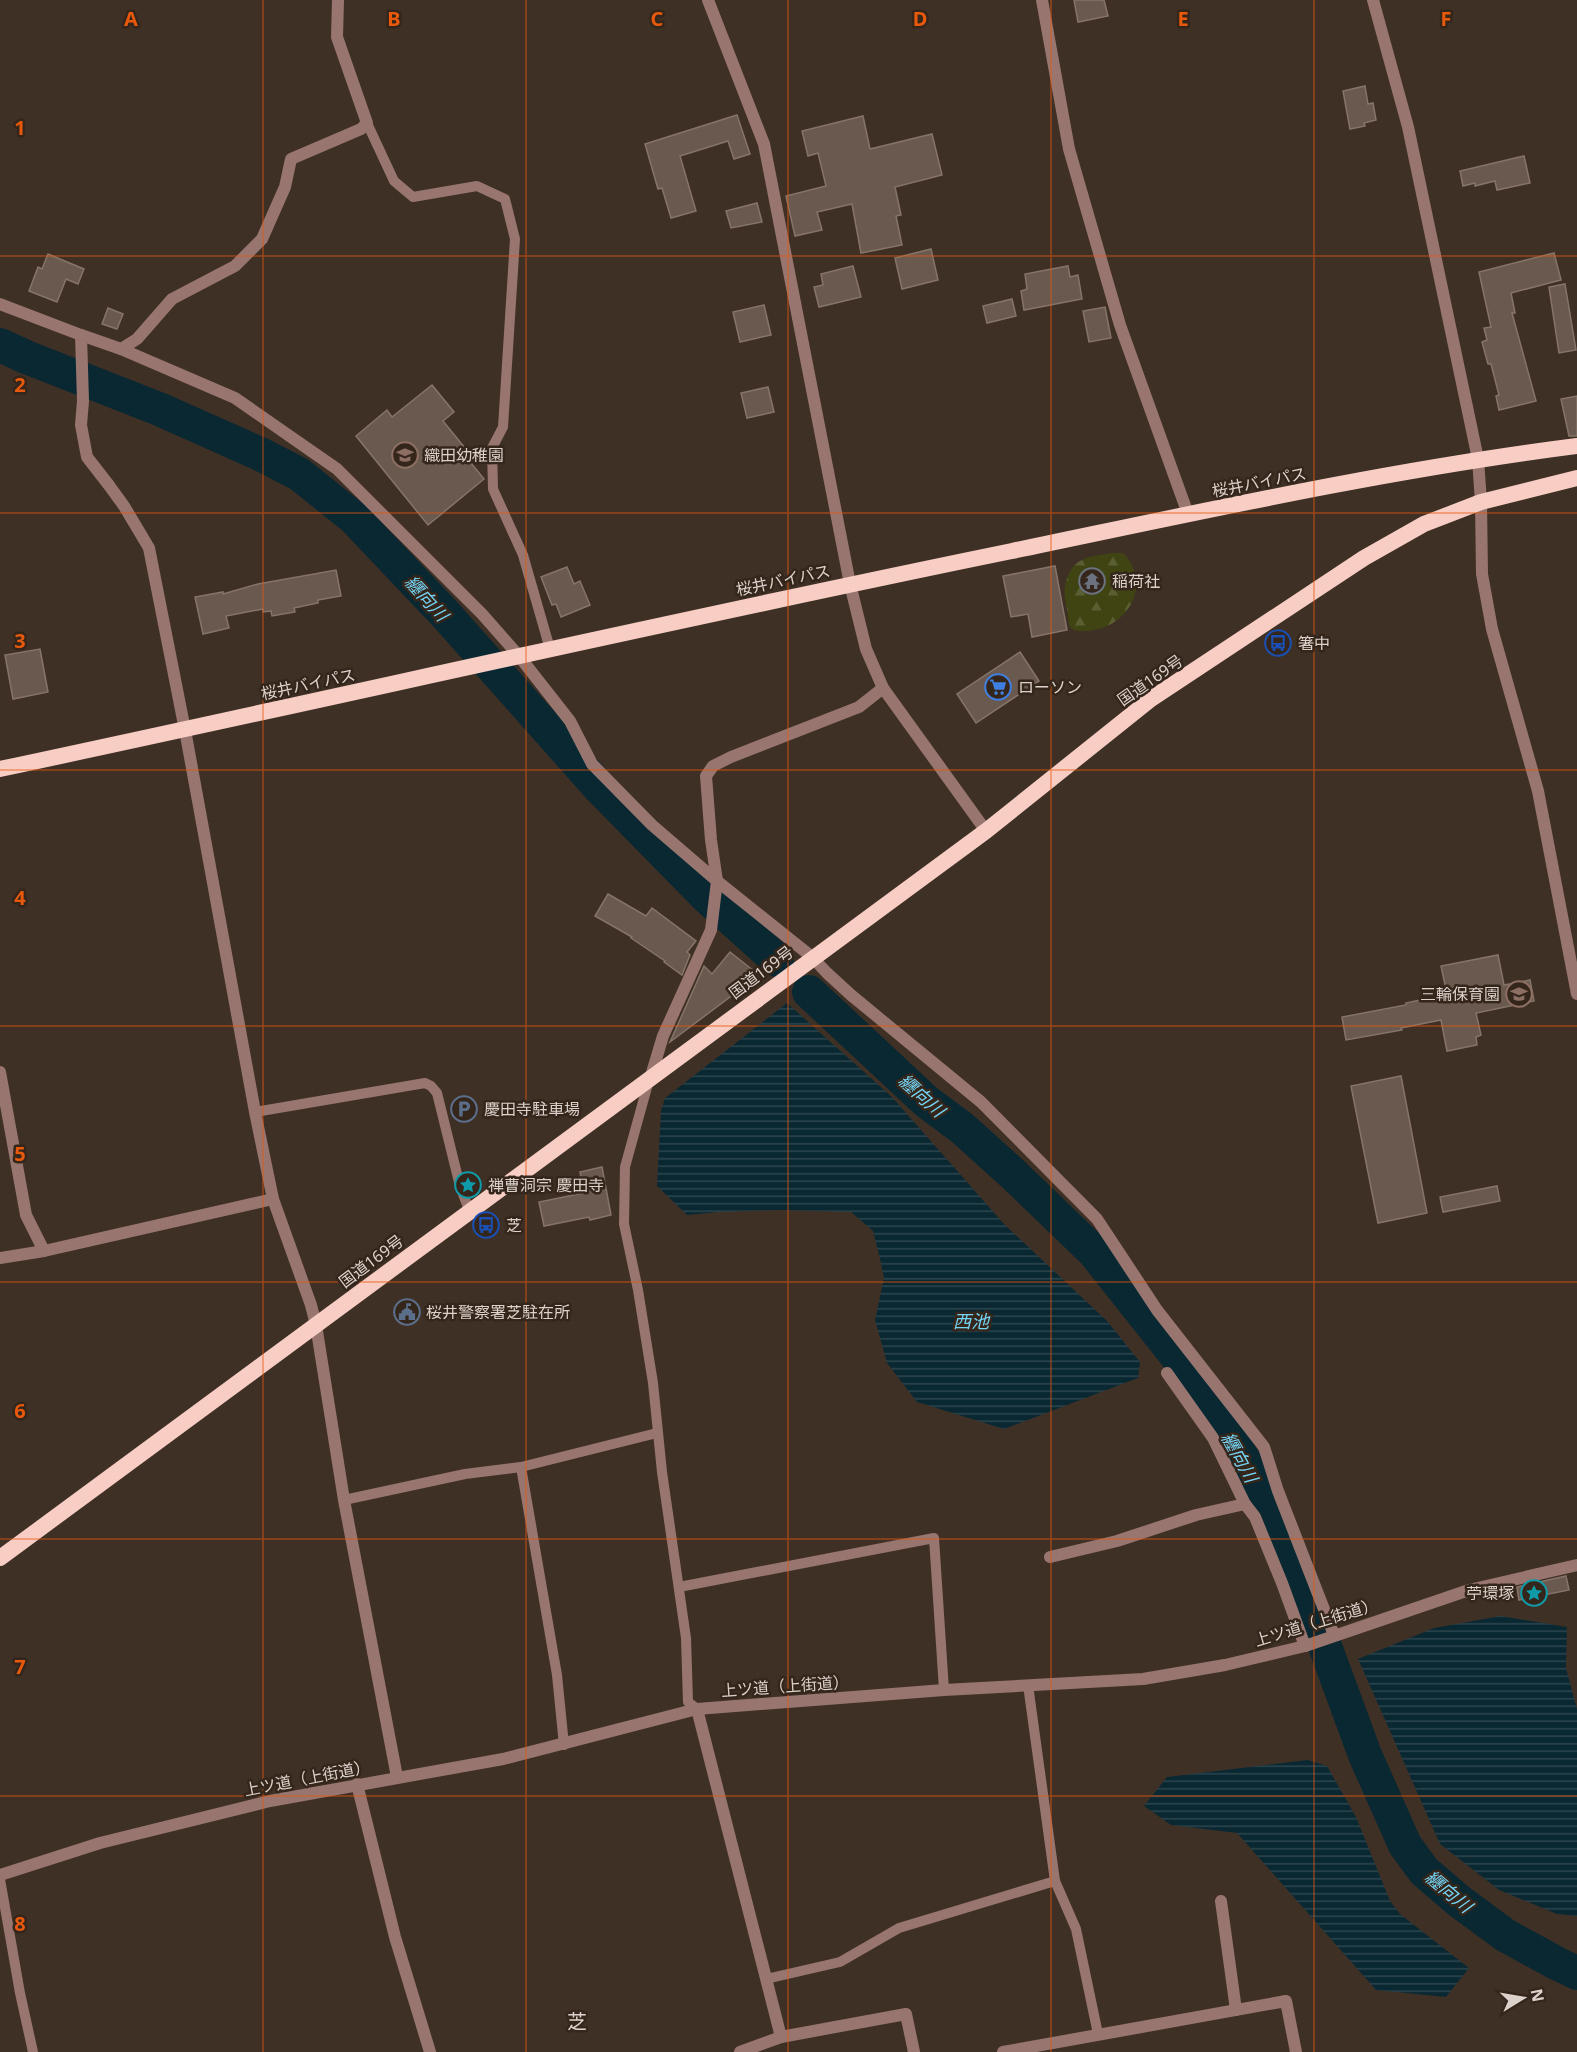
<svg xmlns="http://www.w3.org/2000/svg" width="1577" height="2052" viewBox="0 0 1577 2052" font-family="'Noto Sans','Noto Sans JP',sans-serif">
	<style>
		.forest { fill: url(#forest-firs) }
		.water { fill: url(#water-rules) }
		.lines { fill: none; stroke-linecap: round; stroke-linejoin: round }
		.river { stroke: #0a2832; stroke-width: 34 }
		.building { fill: #6a594e; stroke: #867468; stroke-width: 1.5 }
		.service { stroke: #98766f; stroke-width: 10 }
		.minor { stroke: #98766f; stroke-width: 12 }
		.tertiary { stroke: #98766f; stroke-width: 12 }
		.trunk { stroke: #f8cec4; stroke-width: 16 }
		.grid { fill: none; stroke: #e8590c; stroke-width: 1.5; stroke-opacity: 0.55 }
		.labels { text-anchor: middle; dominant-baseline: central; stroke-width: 5; stroke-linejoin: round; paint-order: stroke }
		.poi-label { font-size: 16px; fill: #dcd2cb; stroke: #35261c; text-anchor: start }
		.street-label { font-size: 16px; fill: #dcd2cb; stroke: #35261c }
		.water-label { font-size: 18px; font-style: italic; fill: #74d4f5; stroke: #35261c }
		.quarter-label { font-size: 20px; fill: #dcd2cb; stroke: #35261c }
		.grid-label { font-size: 20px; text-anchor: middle; font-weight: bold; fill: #e8590c; stroke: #35261c; stroke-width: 5; stroke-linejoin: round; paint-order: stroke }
	</style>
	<defs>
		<pattern id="forest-firs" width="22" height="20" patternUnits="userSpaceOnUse" patternTransform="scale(1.5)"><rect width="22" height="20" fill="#3f4412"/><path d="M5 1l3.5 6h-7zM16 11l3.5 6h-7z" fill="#5a5e33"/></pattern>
		<pattern id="water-rules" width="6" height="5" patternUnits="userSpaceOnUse" patternTransform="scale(1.5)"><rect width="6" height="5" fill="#0a2832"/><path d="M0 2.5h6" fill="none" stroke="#2d464e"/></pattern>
	</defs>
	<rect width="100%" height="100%" fill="#3f3026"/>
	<!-- forest -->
	<path class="forest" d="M1112,553h11c32,33 2,79 -40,78 -4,0 -10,0 -13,-4 -2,-5 -2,-13 -3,-18 -2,-9 -4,-18 -1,-27 7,-26 24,-25 46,-29z"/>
	<!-- water -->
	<g class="water">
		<path d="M787,1003l105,94 112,127 103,97 33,41 -2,16 -134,51 -87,-27 -30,-39 -12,-43 9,-42 -4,-19 -7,-28 -22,-19 -70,-2 -63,2 -31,3 -30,-29 4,-75 4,-13z"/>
		<path d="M1501,1616l66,11 -1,41 11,41v207l-20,-2 -58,-24 -59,-46 -82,-185 76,-31z"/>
		<path d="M1308,1760l19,6 29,51 34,84 10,13 69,54 -23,29 -70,-7 -139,-157 -66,-8 -27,-19 23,-29z"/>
	</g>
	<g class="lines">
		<!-- river -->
		<g class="river">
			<path d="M0,345l26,12 133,52 101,45 39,20 55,44 92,97 152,171 109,111 70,63"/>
			<path d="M809,992l118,110 35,26 50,45 82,79 100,126 51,84 51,105 69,188 40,90 19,26 35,30 46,34 51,28 21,10"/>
		</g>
	</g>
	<!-- building -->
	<g class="building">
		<path d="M1074,0h30l4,16 -30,6z"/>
		<path d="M1365,86l3,18 5,-1 3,17 -12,3 1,3 -15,3 -7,-38z"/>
		<path d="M737,115l13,39 -16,5 -6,-18 -48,15 16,55 -25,7 -9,-30 -4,1 -13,-45z"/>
		<path d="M863,116l7,33 62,-15 10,41 -47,12 6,28 -5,1 6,29 -41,8 -9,-49 -35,8 5,18 -27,6 -9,-40 40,-10 -8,-33 -10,3 -6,-25z"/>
		<path d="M1524,156l6,27 -33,7 -2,-9 -20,5v-3l-12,3 -3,-15z"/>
		<path d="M757,203l5,19 -31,6 -5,-17z"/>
		<path d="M931,249l7,31 -36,9 -7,-31z"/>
		<path d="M1554,253l7,27 -50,13 4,20h-3l24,88 -37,9 -3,-14 3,-1 -8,-31h-3l-6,-22 5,-2 -3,-12 7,-1 -12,-55z"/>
		<path d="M48,254l36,15 -6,15 -12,-5 -9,23 -28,-11 9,-24 4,2z"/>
		<path d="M853,266l8,31 -42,10 -5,-20 9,-2 -2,-11z"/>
		<path d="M1068,266l2,11 8,-2 4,24 -58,11 -3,-19 6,-2 -2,-15z"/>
		<path d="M1565,284l11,66 -17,3 -10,-66z"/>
		<path d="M1012,299l4,17 -29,7 -4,-17z"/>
		<path d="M764,305l7,30 -31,7 -7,-30z"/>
		<path d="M1105,307l6,31 -22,4 -6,-31z"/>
		<path d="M108,308l15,6 -6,15 -15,-5z"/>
		<path d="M432,385l22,27 -11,9 27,33 -4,3 18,22 -56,46 -72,-89 31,-26 5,7z"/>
		<path d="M768,387l6,25 -27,6 -6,-25z"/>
		<path d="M1577,396v40h-8l-8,-37z"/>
		<path d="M1055,566l12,64 -35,7 -4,-23 -17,3 -8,-41z"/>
		<path d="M567,567l7,17 6,-3 10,24 -29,12 -5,-13 -4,1 -11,-28z"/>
		<path d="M336,570l5,26 -23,4v3l-24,5 1,4 -23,4 -1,-5 -8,1v-3l-37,7 3,12 -26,6 -8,-37 28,-5v2l35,-10z"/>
		<path d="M40,649l8,43 -35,7 -8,-44z"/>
		<path d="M1020,652l19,29 -63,42 -19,-29z"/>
		<path d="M608,894l38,22 6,-8 44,33 -9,11 3,3 -8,20 -18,-13 1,-1 -34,-23 1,-1 -37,-21z"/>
		<path d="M730,952l24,19 -16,20 -68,51 34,-76 8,8z"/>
		<path d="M1498,955l6,30 26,-5 4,21 -58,12 5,22 -5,2 1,8 -30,6 -6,-31 -40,8 1,2 -56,10 -4,-23 64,-12v-2l41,-9 -6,-28z"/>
		<path d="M1401,1076l26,137 -49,10 -27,-137z"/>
		<path d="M602,1167l9,48 -21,5 -1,-3 -45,9 -5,-24 45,-9 -4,-21z"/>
		<path d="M1497,1186l3,15 -57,11 -3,-15z"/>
		<path d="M1566,1576l3,14 -50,10 -2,-13z"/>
	</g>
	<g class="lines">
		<!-- service -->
		<g class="service">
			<path d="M367,123l27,58 19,16 64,-11 28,13 10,40 -12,188 -11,21 1,41 30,66 27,94"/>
			<path d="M649,1080l-24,87 -1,57 14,66 15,93 9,89 24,166 2,64 9,7"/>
			<path d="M255,1112l170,-29 6,3 6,7 23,93 9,24"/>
			<path d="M521,1467l36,208 7,70"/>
			<path d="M344,1500l121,-26 56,-7 136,-34"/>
			<path d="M679,1587l255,-49 10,152"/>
			<path d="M1028,1685l27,196 21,48 22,105"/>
			<path d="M0,1879l20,114 13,59"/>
			<path d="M766,1979l74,-17 59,-34 156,-47"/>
		</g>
		<!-- minor -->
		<g class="minor">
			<path d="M708,0l56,144 86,440 16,65 17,39 103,143"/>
			<path d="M1042,0l27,149 51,176 68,189"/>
			<path d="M1373,0l35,127 70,332 3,43 1,72 10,55 46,162 39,203"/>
			<path d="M81,335l40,14 16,-10 35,-40 63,-33 27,-27 23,-52 6,-28 70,-30 6,-6 -30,-86 1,-37"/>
			<path d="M121,349l114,49 102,71 145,145 37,42 51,65 22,43 60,61 65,56 95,76 15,16 24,22 130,107 116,117 60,91 107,137 14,44 56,144"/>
			<path d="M108,484l16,22 25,42 36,182 70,382 18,87 38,106 5,20 28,175 53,277"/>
			<path d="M0,1072l26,143 18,36"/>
			<path d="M651,1076l12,-40 48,-106 6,-49 -6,-41 -5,-64 7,-10 18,-9 128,-50 24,-19"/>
			<path d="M0,1258l44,-7 229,-52"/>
			<path d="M1167,1373l46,65 32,66 10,13 27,66 23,63"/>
			<path d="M1050,1557l67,-16 79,-26 49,-11"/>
			<path d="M697,1709l84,328"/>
			<path d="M357,1784l38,153 35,115"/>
			<path d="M0,1875l100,-32 170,-42 233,-42 194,-50 247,-19 199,-11 82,-14 80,-19 164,-56 108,-25"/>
			<path d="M1221,1901l15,109"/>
			<path d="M740,2052l41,-15 125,-23 8,38"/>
			<path d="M1003,2052l283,-51 10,51"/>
		</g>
		<!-- tertiary -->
		<path class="tertiary" d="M0,304l81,31 2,66 -2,24 6,32 21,27"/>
		<!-- trunk -->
		<g class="trunk">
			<path d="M0,769c338,-72 674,-149 1012,-218 188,-39 375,-81 565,-105"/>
			<path d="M0,1558l986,-727 165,-132 213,-141 60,-34 57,-22 96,-24"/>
		</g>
	</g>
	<!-- grid -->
	<path class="grid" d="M263,0v2052M526,0v2052M788,0v2052M1051,0v2052M1314,0v2052M0,256h1577M0,513h1577M0,770h1577M0,1026h1577M0,1282h1577M0,1539h1577M0,1796h1577"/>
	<!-- icons -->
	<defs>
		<g id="school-ring" transform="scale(1.35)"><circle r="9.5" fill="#35261c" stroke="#8d6e63" stroke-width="1.5"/><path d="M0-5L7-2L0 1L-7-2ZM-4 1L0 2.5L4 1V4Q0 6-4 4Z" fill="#8d6e63"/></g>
		<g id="temple-ring" transform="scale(1.35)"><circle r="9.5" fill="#35261c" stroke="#6b7280" stroke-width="1.5"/><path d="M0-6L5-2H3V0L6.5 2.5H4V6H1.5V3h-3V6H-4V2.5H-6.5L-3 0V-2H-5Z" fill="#6b7280"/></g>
		<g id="bus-ring" transform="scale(1.35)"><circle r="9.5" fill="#35261c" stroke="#1a4fb4" stroke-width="1.5"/><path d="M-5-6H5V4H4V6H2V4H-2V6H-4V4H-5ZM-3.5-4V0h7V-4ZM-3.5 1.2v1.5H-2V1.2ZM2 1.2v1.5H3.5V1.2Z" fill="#1a4fb4"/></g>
		<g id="supermarket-ring" transform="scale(1.35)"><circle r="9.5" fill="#35261c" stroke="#3f7fe0" stroke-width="1.5"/><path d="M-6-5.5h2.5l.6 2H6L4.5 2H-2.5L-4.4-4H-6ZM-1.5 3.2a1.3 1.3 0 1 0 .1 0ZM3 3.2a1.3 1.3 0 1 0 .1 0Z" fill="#3f7fe0"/></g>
		<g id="parking-ring" transform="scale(1.35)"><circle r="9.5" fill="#35261c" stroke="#5c6f8a" stroke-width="1.5"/><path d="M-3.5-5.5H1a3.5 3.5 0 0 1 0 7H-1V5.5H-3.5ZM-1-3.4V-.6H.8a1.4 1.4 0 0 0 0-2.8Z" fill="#5c6f8a"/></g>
		<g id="sight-ring" transform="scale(1.35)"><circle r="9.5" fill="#35261c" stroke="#0f9aa8" stroke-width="1.5"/><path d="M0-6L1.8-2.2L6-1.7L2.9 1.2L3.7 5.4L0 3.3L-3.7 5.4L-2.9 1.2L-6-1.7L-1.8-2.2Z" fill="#0f9aa8"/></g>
		<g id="civic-ring" transform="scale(1.35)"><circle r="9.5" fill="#35261c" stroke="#5c6f8a" stroke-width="1.5"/><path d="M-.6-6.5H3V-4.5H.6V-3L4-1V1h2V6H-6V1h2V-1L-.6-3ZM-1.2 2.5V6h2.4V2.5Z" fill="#5c6f8a"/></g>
	</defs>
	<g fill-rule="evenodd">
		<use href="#school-ring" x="405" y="455"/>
		<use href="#temple-ring" x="1092" y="581"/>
		<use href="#bus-ring" x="1278" y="643"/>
		<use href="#supermarket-ring" x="998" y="687"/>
		<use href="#school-ring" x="1519" y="994"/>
		<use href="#parking-ring" x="464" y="1109"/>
		<use href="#sight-ring" x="468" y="1185"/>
		<use href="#bus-ring" x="486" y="1225"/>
		<use href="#civic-ring" x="407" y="1312"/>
		<use href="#sight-ring" x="1534" y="1593"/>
	</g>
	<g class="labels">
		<!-- poi labels -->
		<g class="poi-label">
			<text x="424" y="455">織田幼稚園</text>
			<text x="1112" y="581">稲荷社</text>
			<text x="1298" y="643">箸中</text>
			<text x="1018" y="687">ローソン</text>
			<text x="1500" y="994" text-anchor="end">三輪保育園</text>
			<text x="484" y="1109">慶田寺駐車場</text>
			<text x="488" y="1185">禅曹洞宗 慶田寺</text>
			<text x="506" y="1225">芝</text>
			<text x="426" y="1312">桜井警察署芝駐在所</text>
			<text x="1514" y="1593" text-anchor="end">苧環塚</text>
		</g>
		<!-- street labels -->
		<g class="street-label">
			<text transform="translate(1259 482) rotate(-11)">桜井バイパス</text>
			<text transform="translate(783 580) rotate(-12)">桜井バイパス</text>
			<text transform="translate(1150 680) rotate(-35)">国道169号</text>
			<text transform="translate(308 684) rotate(-12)">桜井バイパス</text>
			<text transform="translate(761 972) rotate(-37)">国道169号</text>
			<text transform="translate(371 1261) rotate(-37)">国道169号</text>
			<text transform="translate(1316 1622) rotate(-17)">上ツ道（上街道）</text>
			<text transform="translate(785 1686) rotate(-4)">上ツ道（上街道）</text>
			<text transform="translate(307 1778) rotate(-11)">上ツ道（上街道）</text>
		</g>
		<!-- water labels -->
		<g class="water-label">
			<text transform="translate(427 598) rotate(48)">纒向川</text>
			<text transform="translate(922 1095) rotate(42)">纒向川</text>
			<text x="971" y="1321">西池</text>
			<text transform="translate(1240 1457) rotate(61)">纒向川</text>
			<text transform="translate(1449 1891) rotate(40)">纒向川</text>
		</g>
		<!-- quarter labels -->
		<g class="quarter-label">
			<text x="577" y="2021">芝</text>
		</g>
	</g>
	<g class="grid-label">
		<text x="131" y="26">A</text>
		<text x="394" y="26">B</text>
		<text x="657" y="26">C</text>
		<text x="920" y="26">D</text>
		<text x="1183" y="26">E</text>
		<text x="1446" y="26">F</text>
		<text x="20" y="135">1</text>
		<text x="20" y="392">2</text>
		<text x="20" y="648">3</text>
		<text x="20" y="905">4</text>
		<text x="20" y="1161">5</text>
		<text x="20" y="1418">6</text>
		<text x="20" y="1674">7</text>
		<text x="20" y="1931">8</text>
	</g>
	<!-- north arrow -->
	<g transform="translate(1523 1998) rotate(79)" stroke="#35261c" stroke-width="4.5" paint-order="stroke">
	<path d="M0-4.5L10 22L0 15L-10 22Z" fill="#dcd2cb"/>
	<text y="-9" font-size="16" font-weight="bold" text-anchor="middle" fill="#dcd2cb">N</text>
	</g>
</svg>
